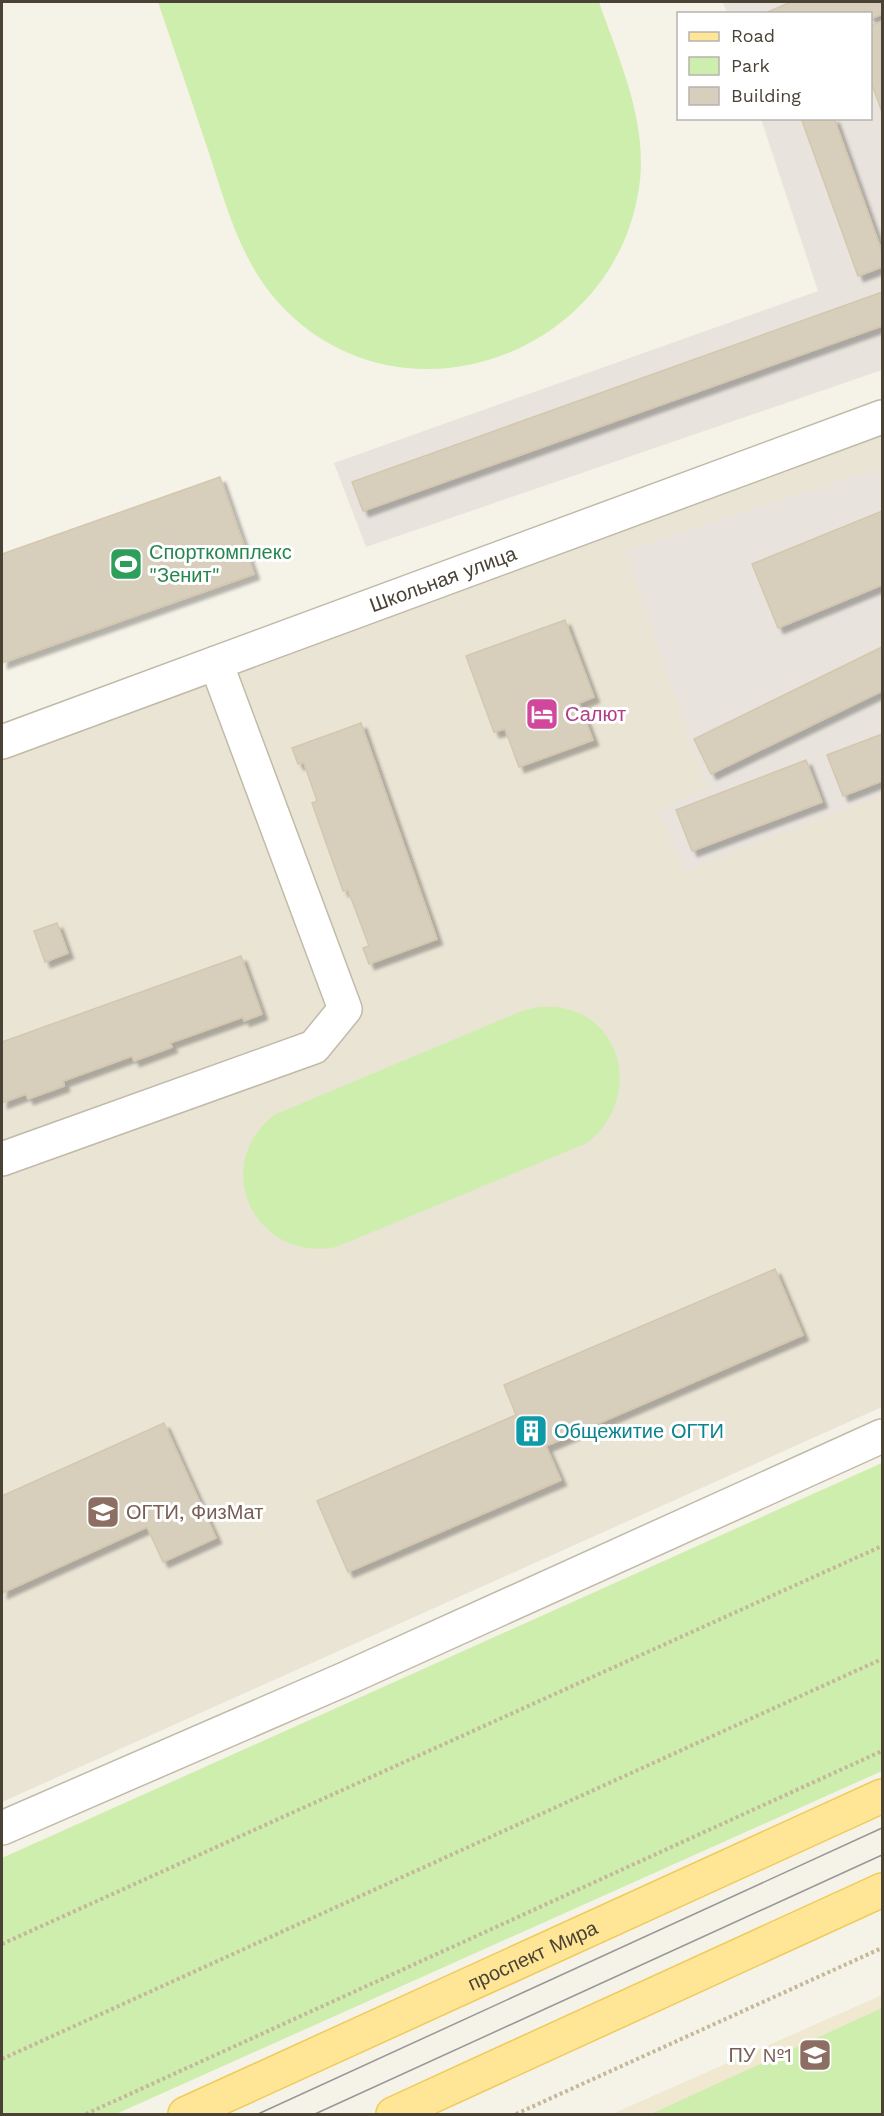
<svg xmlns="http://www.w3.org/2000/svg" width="884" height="2116" viewBox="0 0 884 2116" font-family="'Work Sans',sans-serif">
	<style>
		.residential { fill: #eae4d5 }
		.industrial { fill: #e8e3dc }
		.education { fill: #f0e8d0 }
		.green { fill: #cdeeac }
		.building { fill: #d8cebc; stroke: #d4c7ae; stroke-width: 1.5; filter: url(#shadow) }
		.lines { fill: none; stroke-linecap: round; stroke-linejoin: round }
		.minor-casing { stroke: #c2baa9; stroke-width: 36 }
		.major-casing { stroke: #f0ca5b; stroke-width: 36 }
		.path { stroke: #c5b799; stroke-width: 4; stroke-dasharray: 3 3; stroke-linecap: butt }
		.minor { stroke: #fff; stroke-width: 33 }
		.major { stroke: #ffe697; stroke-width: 33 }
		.tram { stroke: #979797; stroke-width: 1.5 }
		.labels { text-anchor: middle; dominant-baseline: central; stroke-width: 6; stroke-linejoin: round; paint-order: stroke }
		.leisure-label { font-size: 20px; fill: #27864d; stroke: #fff; text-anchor: start }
		.street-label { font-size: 20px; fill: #494235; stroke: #fff }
		.hotel-label { font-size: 20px; fill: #b23c85; stroke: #fff; text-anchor: start }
		.culture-label { font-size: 20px; fill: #0d838f; stroke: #fff; text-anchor: start }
		.education-label { font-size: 20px; fill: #785e54; stroke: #fff; text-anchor: start }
	</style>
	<defs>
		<filter id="shadow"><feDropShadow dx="5.5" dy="5.5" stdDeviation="1.5" flood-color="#0004"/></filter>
	</defs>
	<rect width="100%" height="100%" fill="#f5f2e7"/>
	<!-- residential -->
	<path class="residential" d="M882,427v980l-880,395v-1049z"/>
	<!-- industrial -->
	<g class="industrial">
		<path d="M728,2h154v368l-516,177 -32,-84 484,-172 -57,-172 109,-1v-104l-143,-1 -4,-10z"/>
		<path d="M882,467v328l-197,76 -27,-61 49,-21 -82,-238z"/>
	</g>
	<!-- education -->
	<path class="education" d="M882,1995v119h-270z"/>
	<!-- green -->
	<g class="green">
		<path d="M158,2h441c22,63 53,129 38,197 -33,165 -246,231 -360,102 -37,-42 -51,-96 -68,-148 -17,-51 -34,-101 -51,-151z"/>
		<path d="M539,1007c80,-7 109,88 48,136l-251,104c-81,16 -127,-81 -62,-132l248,-104z"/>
		<path d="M882,1463v308l-766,343h-114v-256z"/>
		<path d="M882,2008v106h-231z"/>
	</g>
	<!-- building -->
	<g class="building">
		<path d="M791,2h91v12l-12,5v-5h-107z"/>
		<path d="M882,21v91l-12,-33v-53z"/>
		<path d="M801,118h33l48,134v15l-24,9z"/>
		<path d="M882,292v34l-519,185 -11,-29z"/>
		<path d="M220,477l34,97 -252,89v-109z"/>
		<path d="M882,511v74l-104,43 -26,-64z"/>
		<path d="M565,620l29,77 -15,6 14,37 -74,27 -14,-38 -11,3 -28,-76z"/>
		<path d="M882,647v44l-171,83 -17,-35z"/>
		<path d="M361,723l76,216 -68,25 -6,-16 6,-2 -21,-56 -5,1 -31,-88 5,-2 -13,-38 -6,1 -6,-16z"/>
		<path d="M882,734v47l-39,15 -16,-41z"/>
		<path d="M806,760l16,42 -130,49 -16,-41z"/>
		<path d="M57,923l11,30 -23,9 -11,-31z"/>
		<path d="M241,956l21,58 -18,7 -1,-4 -73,26 2,4 -38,14 -2,-5 -69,25 1,5 -36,13 -2,-5 -24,9v-61z"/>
		<path d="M775,1269l28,66 -257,111 15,34 -213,92 -31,-71 199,-86 -12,-30z"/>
		<path d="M164,1423l52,115 -53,24 -16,-35 -145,66v-97z"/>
	</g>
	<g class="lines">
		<!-- minor casing -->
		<g class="minor-casing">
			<g id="minor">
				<path id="s1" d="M2,742l880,-325"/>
				<path d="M2,1159l312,-112 31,-38 -129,-346"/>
				<path d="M2,1828l343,-149 537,-243"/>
			</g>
		</g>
		<!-- major casing -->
		<g class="major-casing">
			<g id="major">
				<path id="s2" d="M185,2114l697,-318"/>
				<path d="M393,2114l489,-224"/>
			</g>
		</g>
		<!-- path -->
		<g class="path">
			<path d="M2,1944l880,-398"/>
			<path d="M2,2059l880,-400"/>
			<path d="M86,2114l796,-363"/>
			<path d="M516,2114l366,-166"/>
		</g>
		<!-- minor -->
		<use href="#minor" class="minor"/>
		<!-- major -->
		<use href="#major" class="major"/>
		<!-- tram -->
		<g class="tram">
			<path d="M258,2114l624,-286"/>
			<path d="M315,2114l567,-259"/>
		</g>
	</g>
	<!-- icons -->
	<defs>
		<g id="stadium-square" transform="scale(1.725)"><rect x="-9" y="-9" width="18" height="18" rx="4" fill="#2e9e5b" stroke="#fff"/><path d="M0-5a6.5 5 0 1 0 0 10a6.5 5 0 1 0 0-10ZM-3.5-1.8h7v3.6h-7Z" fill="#fff"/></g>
		<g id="hotel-square" transform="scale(1.725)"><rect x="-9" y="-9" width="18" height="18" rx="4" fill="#d1479c" stroke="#fff"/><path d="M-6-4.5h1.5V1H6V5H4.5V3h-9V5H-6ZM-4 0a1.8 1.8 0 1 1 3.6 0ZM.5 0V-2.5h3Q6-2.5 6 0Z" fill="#fff"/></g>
		<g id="building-square" transform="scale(1.725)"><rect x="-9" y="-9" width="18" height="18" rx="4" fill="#0f9aa8" stroke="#fff"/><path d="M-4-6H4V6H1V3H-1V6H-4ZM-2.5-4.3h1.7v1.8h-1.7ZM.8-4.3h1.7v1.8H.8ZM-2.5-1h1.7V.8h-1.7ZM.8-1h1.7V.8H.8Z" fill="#fff"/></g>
		<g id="university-square" transform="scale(1.725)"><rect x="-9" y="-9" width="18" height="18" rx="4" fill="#8d6e63" stroke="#fff"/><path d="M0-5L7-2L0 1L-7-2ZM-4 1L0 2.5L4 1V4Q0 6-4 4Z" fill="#fff"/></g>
	</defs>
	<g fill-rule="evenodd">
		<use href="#stadium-square" x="126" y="564"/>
		<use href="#hotel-square" x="542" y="714"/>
		<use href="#building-square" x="531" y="1431"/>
		<use href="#university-square" x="103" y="1512"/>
		<use href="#university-square" x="815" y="2055"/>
	</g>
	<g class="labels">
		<!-- leisure labels -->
		<g class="leisure-label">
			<text x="149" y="552">Спорткомплекс<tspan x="149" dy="23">"Зенит"</tspan></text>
		</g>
		<!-- street labels -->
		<g class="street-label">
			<text stroke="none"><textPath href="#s1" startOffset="470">Школьная улица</textPath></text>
			<text stroke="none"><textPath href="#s2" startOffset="382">проспект Мира</textPath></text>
		</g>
		<!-- hotel labels -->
		<g class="hotel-label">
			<text x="565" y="714">Салют</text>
		</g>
		<!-- culture labels -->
		<g class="culture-label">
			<text x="554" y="1431">Общежитие ОГТИ</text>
		</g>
		<!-- education labels -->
		<g class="education-label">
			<text x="126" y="1512">ОГТИ, ФизМат</text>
			<text x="792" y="2055" text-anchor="end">ПУ №1</text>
		</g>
	</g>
	<!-- border -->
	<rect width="884" height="2116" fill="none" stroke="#494235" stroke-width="6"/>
	<!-- legend -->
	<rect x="677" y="12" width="195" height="108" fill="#ffffff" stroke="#b6b3ae" stroke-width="1.5"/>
	<rect x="689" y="32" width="30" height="9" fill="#ffe697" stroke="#b6b3ae" stroke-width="1.5"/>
	<text x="731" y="42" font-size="18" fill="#494235">Road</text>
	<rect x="689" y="57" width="30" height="18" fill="#cdeeac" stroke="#b6b3ae" stroke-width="1.5"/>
	<text x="731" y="72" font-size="18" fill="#494235">Park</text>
	<rect x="689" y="87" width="30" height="18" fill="#d8cebc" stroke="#b6b3ae" stroke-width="1.5"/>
	<text x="731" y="102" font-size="18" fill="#494235">Building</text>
</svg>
